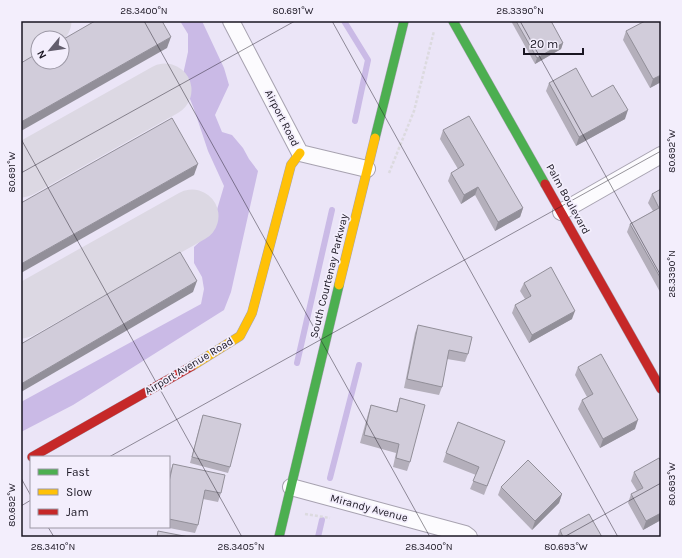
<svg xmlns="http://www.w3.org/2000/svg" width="682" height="558" viewBox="0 0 682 558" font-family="Karla,sans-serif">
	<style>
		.water { fill: #cabae6 }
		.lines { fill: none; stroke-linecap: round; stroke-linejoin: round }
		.stream { stroke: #cabae6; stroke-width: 6 }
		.taxiway { stroke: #dcd8e3; stroke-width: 53 }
		.street-casing { stroke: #a7a2b0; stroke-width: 18 }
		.fast-casing { stroke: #a7a2b0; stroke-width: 10 }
		.slow-casing { stroke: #a7a2b0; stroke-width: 10 }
		.jam-casing { stroke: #a7a2b0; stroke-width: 10 }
		.path { stroke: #dcdadf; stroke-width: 2.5; stroke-dasharray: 3 2; stroke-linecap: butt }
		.street { stroke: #fcfbfe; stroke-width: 16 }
		.fast { stroke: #4caf50; stroke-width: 9 }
		.slow { stroke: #ffc107; stroke-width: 9 }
		.jam { stroke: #c62828; stroke-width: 9 }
		.wall { fill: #b4afbb }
		.shaded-wall { fill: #928f99 }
		.building { fill: #d1ccda; stroke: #928f99 }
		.ticks { fill: none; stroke: #1a1622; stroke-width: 1; stroke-opacity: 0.45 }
		.labels { text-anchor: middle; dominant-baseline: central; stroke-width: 3.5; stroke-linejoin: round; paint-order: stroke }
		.street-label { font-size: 11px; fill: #1a1622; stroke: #f3eefc }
		.neatline { fill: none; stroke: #1a1622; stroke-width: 1.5 }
		.ticks-label { font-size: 10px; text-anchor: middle; fill: #1a1622 }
	</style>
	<rect width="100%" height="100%" fill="#ebe5f7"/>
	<!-- water -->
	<path class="water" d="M180,21h22l22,47 5,17 -14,30 7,17 10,3 11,13 6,11 9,12 -27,121 -7,18 -151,95 -52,27v-30l180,-98 3,-15 -2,-12 -8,-14v-16l14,-13 8,-21 8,-27 -16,-35 -14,-42 -12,-30 6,-27v-18z"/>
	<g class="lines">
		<!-- stream -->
		<g class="stream">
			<path d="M344,21l24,39 -13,61"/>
			<path d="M297,363l35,-153"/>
			<path d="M330,478l29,-113"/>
			<path d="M318,537l4,-17"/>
		</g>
		<!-- taxiway -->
		<g class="taxiway">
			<path d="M21,34l24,-13"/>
			<path d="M21,171l144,-81"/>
			<path d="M21,312l171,-96"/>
		</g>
		<!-- street casing -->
		<g class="street-casing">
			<g id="street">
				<path d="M231,21l69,132 67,16"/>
				<path d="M561,212l100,-57"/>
				<path d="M291,487l174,47 4,3"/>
			</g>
		</g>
		<!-- fast casing -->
		<g class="fast-casing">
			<g id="fast">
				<path d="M453,21l92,163"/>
				<path d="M375,138l29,-117"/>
				<path d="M279,537l60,-252"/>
			</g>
		</g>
		<!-- slow casing -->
		<g class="slow-casing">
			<g id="slow">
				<path d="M339,285l36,-147"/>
				<path d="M192,366l48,-30 12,-23 39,-148 9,-12"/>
			</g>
		</g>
		<!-- jam casing -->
		<g class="jam-casing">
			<g id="jam">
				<path d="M545,184l116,205"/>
				<path d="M32,457l160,-91"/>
			</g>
		</g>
		<!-- path -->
		<g class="path">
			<path d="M389,173l25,-62 20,-80"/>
			<path d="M305,514l25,4"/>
		</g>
		<!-- street -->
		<use href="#street" class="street"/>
		<!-- fast -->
		<use href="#fast" class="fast"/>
		<!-- slow -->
		<use href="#slow" class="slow"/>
		<!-- jam -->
		<use href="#jam" class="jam"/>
	</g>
	<!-- wall -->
	<g class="wall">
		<path d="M511,21h40l12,22 -2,6 -26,15z"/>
		<path d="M626,31l35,51 -11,6 -27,-48z"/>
		<path d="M549,83l43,14 33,22 -49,27 -30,-55z"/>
		<path d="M443,130l80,78 -3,9 -25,14 -20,-36 -14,9 -13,-23 3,-8 7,-4 -18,-30z"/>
		<path d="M661,189v103h-1l-33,-60 3,-8 23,-13 -5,-8 4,-9z"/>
		<path d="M524,283l48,36 -43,24 -17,-30 3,-8 10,-6 -5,-8z"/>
		<path d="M418,325l50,29 -3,8 -18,-3 -5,28 -3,8 -35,-7 11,-55z"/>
		<path d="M578,367l57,62 -35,19 -22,-39 4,-9 5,-3 -12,-22z"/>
		<path d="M400,398l10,64 -3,9 -14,-4 3,-14 -36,-10 8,-29 3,-9 25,7z"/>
		<path d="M203,415l27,52 -2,6 -38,-10 11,-42z"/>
		<path d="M505,441l-21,54 -14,-6 6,-14 -33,-13 3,-9z"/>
		<path d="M173,464l48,29 -3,9 -15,-3 -5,26 -3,8 -31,-6h5v-52z"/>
		<path d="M634,472l27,48 -18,10 -15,-27 3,-9 6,-3 -6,-10z"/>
		<path d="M501,487l61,7 -3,9 -27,27 -34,-35z"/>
		<path d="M560,530l42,7h-45z"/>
	</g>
	<!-- shaded-wall -->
	<g class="shaded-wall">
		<path d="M171,37l-4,11 -146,83v-9z"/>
		<path d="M563,43l-2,6 -26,15 2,-6z"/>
		<path d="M661,75v7l-11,6 3,-9z"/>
		<path d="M628,110l-3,9 -49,27 3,-9z"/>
		<path d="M198,164l-4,11 -173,98v-9z"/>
		<path d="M478,187l-3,8 -14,9 3,-9z"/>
		<path d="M523,208l-3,9 -25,14 3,-9z"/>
		<path d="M197,281l-4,11 -172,100v-8z"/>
		<path d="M575,311l-3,8 -43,24 3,-8z"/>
		<path d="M638,420l-3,9 -35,19 3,-9z"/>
		<path d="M562,494l-3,9 -27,27 3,-9z"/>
		<path d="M661,513v7l-18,10 3,-9z"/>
	</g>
	<!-- building -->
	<g class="building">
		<path d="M95,21h67l9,16 -150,85v-59l17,-10v9h24v-22z"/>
		<path d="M516,21h35l12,22 -26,15z"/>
		<path d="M645,21h16v54l-8,4 -27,-48z"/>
		<path d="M576,68l16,29 21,-12 15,25 -49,27 -30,-54z"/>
		<path d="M469,116l54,92 -25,14 -20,-35 -14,8 -13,-22 13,-8 -21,-35z"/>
		<path d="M172,118l26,46 -177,100v-61z"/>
		<path d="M661,189v90l-31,-55 29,-16 -7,-14z"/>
		<path d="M180,252l17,29 -176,103v-40z"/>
		<path d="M551,267l24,44 -43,24 -17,-30 16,-9 -7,-13z"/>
		<path d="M418,325l54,12 -4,17 -19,-4 -7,37 -35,-8z"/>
		<path d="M601,354l37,66 -35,19 -21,-39 11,-6 -15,-27z"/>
		<path d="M400,398l25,7 -15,57 -14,-4 3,-14 -35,-9 7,-30 26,7z"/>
		<path d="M203,415l38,9 -11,43 -38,-10z"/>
		<path d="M458,422l47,19 -18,45 -14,-5 6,-14 -33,-14z"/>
		<path d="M659,458l2,4v51l-15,8 -15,-27 12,-6 -9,-16z"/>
		<path d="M528,460l34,34 -27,27 -34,-34z"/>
		<path d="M173,464l52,11 -4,18 -16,-3 -7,35 -29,-6v-37z"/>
		<path d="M589,514l13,23h-39l-3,-7z"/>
		<path d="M158,531l31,6h-32z"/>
	</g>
	<!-- ticks -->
	<path class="ticks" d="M144,21l286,516M332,21l286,516M520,21l141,255M21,139l221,398M21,173l274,-152M109,457l552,-306M21,478l10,18M21,506l10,-6M48,527l6,10M564,537l97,-54"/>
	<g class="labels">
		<!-- street labels -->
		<g class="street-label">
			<text transform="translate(282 118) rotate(63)">Airport Road</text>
			<text transform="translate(568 199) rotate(61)">Palm Boulevard</text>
			<text transform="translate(329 276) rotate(-76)">South Courtenay Parkway</text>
			<text transform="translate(189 366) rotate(-31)">Airport Avenue Road</text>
			<text transform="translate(369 508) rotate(15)">Mirandy Avenue</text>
		</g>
	</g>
	<!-- border -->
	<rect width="682" height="558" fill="none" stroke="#f3eefc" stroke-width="44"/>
	<!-- legend -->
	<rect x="30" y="456" width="140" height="72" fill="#f3eefc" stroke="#9c98a5"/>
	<rect x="38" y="469" width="20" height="6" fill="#4caf50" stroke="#9c98a5"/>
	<text x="66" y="476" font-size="12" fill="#1a1622">Fast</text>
	<rect x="38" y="489" width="20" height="6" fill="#ffc107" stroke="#9c98a5"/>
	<text x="66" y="496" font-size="12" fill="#1a1622">Slow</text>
	<rect x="38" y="509" width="20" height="6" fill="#c62828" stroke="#9c98a5"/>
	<text x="66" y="516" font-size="12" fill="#1a1622">Jam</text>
	<!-- north arrow -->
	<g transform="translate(50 50) rotate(241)"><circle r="19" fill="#f3eefc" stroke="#9c98a5"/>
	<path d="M0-3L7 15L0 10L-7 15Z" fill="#635e6d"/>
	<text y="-6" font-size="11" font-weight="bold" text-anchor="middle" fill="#1a1622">N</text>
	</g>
	<!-- scale -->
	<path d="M524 48v6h59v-6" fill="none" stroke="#1a1622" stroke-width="2"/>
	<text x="530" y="48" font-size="12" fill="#1a1622" stroke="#f3eefc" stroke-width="3" paint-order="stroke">20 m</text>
	<rect x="22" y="22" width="638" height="514" class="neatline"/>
	<g class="ticks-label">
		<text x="144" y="14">28.3400°N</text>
		<text x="293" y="14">80.691°W</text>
		<text x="520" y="14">28.3390°N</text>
		<text transform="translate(671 151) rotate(-90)" y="4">80.692°W</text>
		<text transform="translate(11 172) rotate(-90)" y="4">80.691°W</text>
		<text transform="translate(671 274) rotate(-90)" y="4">28.3390°N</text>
		<text transform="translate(671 484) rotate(-90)" y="4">80.693°W</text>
		<text transform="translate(11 505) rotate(-90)" y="4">80.692°W</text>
		<text x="53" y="550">28.3410°N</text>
		<text x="241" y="550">28.3405°N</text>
		<text x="429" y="550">28.3400°N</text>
		<text x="566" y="550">80.693°W</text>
	</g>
</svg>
